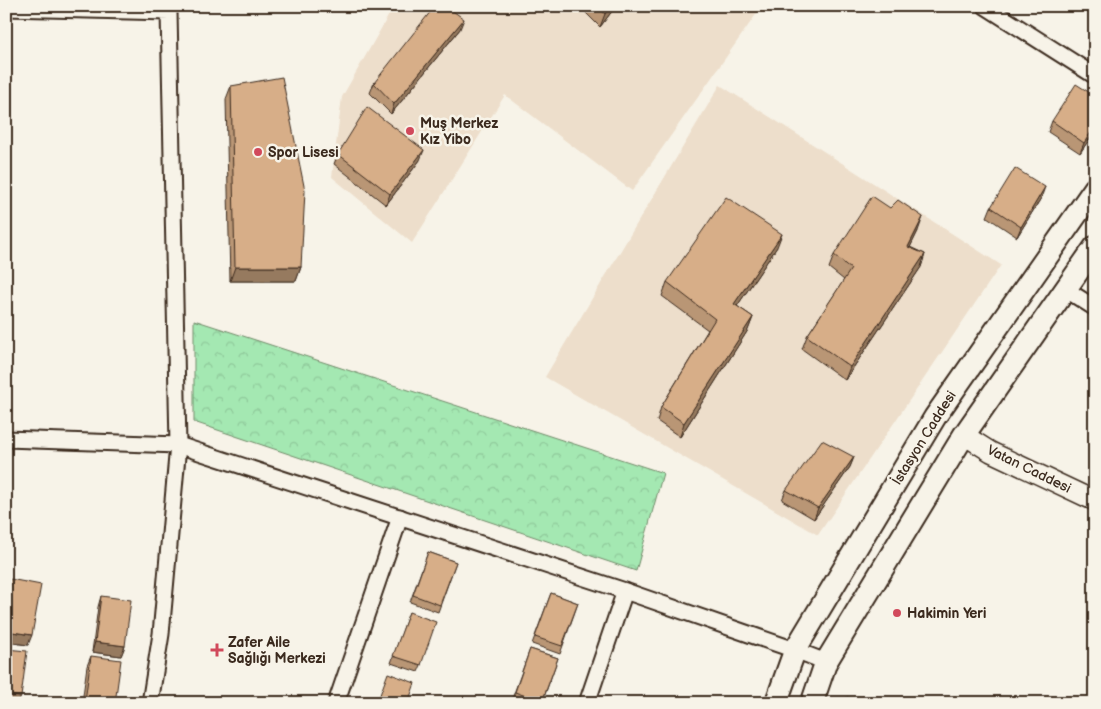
<svg xmlns="http://www.w3.org/2000/svg" width="1101" height="709" viewBox="0 0 1101 709" font-family="'Balsamiq Sans',sans-serif">
	<style>
		.built { fill: #eddecb }
		.forest { fill: url(#forest-crowns); stroke: #708968 }
		.lines { fill: none; stroke-linecap: round; stroke-linejoin: round }
		.minor-casing { stroke: #3b2a1e; stroke-width: 19 }
		.tertiary-casing { stroke: #3b2a1e; stroke-width: 22 }
		.secondary-casing { stroke: #3b2a1e; stroke-width: 25 }
		.minor { stroke: #f7f3e8; stroke-width: 15 }
		.tertiary { stroke: #f7f3e8; stroke-width: 19 }
		.secondary { stroke: #f7f3e8; stroke-width: 21 }
		.wall { fill: #b99675; stroke: #3b2a1e }
		.shaded-wall { fill: #967a5f; stroke: #3b2a1e }
		.building { fill: #d7ae88; stroke: #3b2a1e }
		.poi-dot { fill: #d1495b; stroke: #f7f3e8; stroke-width: 2 }
		.labels { text-anchor: middle; dominant-baseline: central; stroke-width: 5; stroke-linejoin: round; paint-order: stroke }
		.poi-label { font-size: 14px; font-weight: bold; fill: #3b2a1e; stroke: #f7f3e8; text-anchor: start }
		.street-label { font-size: 14px; fill: #3b2a1e; stroke: #f7f3e8 }
	</style>
	<defs>
		<pattern id="forest-crowns" width="20" height="18" patternUnits="userSpaceOnUse" patternTransform="scale(1.25)"><rect width="20" height="18" fill="#a4e8b2"/><path d="M2 6a3 3 0 1 1 6 0M12 15a3 3 0 1 1 6 0" fill="none" stroke="#8ec799"/></pattern>
	</defs>
	<rect width="100%" height="100%" fill="#f7f3e8"/>
	<filter id="ink" filterUnits="userSpaceOnUse"><feTurbulence type="fractalNoise" baseFrequency=".02" numOctaves="2"/><feDisplacementMap in="SourceGraphic" scale="10" xChannelSelector="R" yChannelSelector="G"/><feConvolveMatrix kernelMatrix="1 2 1 2 8 2 1 2 1" color-interpolation-filters="sRGB"/></filter>
	<g filter="url(#ink)">
		<!-- built -->
		<g class="built">
			<path d="M394,6h368l-130,185 -127,-96 -93,148 -80,-66 10,-80z"/>
			<path d="M720,85l281,180 -183,270 -273,-158z"/>
		</g>
		<!-- forest -->
		<path class="forest" d="M194,320l469,153 -27,98 -442,-149z"/>
		<g class="lines">
			<!-- minor casing -->
			<g class="minor-casing">
				<g id="minor">
					<path d="M985,6l110,70"/>
					<path d="M6,8l163,4 9,433 -172,-6"/>
					<path d="M1065,289l30,19"/>
					<path d="M150,703l11,-69 17,-189 447,146 170,59 31,12"/>
					<path d="M336,703l64,-186"/>
					<path d="M587,703l38,-112"/>
				</g>
			</g>
			<!-- tertiary casing -->
			<g class="tertiary-casing">
				<path id="tertiary" d="M964,435l27,17 104,49"/>
			</g>
			<!-- secondary casing -->
			<g class="secondary-casing">
				<g id="secondary">
					<path d="M776,703l19,-53 140,-233 160,-229"/>
					<path d="M812,703l14,-41 138,-227 131,-188"/>
				</g>
			</g>
			<!-- minor -->
			<use href="#minor" class="minor"/>
			<!-- tertiary -->
			<use href="#tertiary" class="tertiary"/>
			<!-- secondary -->
			<use href="#secondary" class="secondary"/>
		</g>
		<!-- wall -->
		<g class="wall">
			<path d="M579,6h37l-16,21z"/>
			<path d="M460,29l-69,85 -21,-21 4,-10z"/>
			<path d="M231,86l70,181 -5,14h-66l-4,-182z"/>
			<path d="M1052,121l43,10 -15,22 -32,-21z"/>
			<path d="M338,154l82,6 -34,45 -52,-41z"/>
			<path d="M1041,198l-24,39 -30,-20 4,-10z"/>
			<path d="M918,231l-8,16 15,7 -4,13 -76,113 -43,-31 5,-13 37,-56 -15,-12 5,-13z"/>
			<path d="M777,247l-40,59 16,11 -5,13 -68,107 -23,-16 4,-14 47,-77 -46,-34 5,-14z"/>
			<path d="M854,457l-4,10 -36,52 -32,-19 4,-10z"/>
			<path d="M428,552l28,10 -18,50 -28,-10z"/>
			<path d="M10,579l18,66 -22,-3v-51z"/>
			<path d="M551,593l27,10 -18,51 -28,-10z"/>
			<path d="M101,596l24,50 -4,10 -29,-4 6,-45z"/>
			<path d="M409,612l12,53 -3,7 -27,-9z"/>
			<path d="M530,649l28,9 -16,45h-20l-10,-4z"/>
			<path d="M91,656l24,47h-33l5,-37z"/>
		</g>
		<!-- shaded-wall -->
		<g class="shaded-wall">
			<path d="M610,6h6l-16,21 5,-13z"/>
			<path d="M464,19l-4,10 -69,85 3,-10z"/>
			<path d="M1095,126v5l-15,22 4,-10z"/>
			<path d="M424,150l-4,10 -34,45 4,-11z"/>
			<path d="M1045,187l-4,11 -24,39 4,-10z"/>
			<path d="M923,217l-5,14 -14,29 4,-13z"/>
			<path d="M782,234l-5,13 -48,71 5,-14z"/>
			<path d="M925,254l-4,13 -76,113 5,-13z"/>
			<path d="M235,267h66l-5,14h-66z"/>
			<path d="M753,317l-5,13 -68,107 4,-14z"/>
			<path d="M854,457l-4,10 -36,52 4,-11z"/>
			<path d="M6,631l26,4 -4,10 -22,-3z"/>
			<path d="M95,642l30,4 -4,10 -29,-4z"/>
			<path d="M6,695l15,2 -3,6 -12,-1z"/>
		</g>
		<!-- building -->
		<g class="building">
			<path d="M435,6h11l18,13 -70,85 -20,-21z"/>
			<path d="M597,6h13l-5,8z"/>
			<path d="M282,77l23,114 -4,76h-66l-4,-181z"/>
			<path d="M1076,84l19,12v30l-11,17 -32,-22z"/>
			<path d="M367,107l57,43 -34,44 -52,-40z"/>
			<path d="M1015,168l30,19 -24,40 -30,-20z"/>
			<path d="M872,196l18,12 8,-8 25,17 -15,30 17,7 -75,113 -43,-31 44,-67 -17,-14z"/>
			<path d="M726,197l56,37 -48,70 19,13 -69,106 -23,-16 54,-88 -48,-37z"/>
			<path d="M822,440l32,17 -36,51 -32,-18z"/>
			<path d="M428,552l28,10 -16,43 -27,-10z"/>
			<path d="M10,579l31,6 -9,50 -26,-4v-27z"/>
			<path d="M551,593l27,10 -16,43 -27,-9z"/>
			<path d="M101,596l30,4 -6,46 -30,-4z"/>
			<path d="M409,612l27,10 -15,43 -28,-9z"/>
			<path d="M6,649l21,2 -6,46 -15,-2z"/>
			<path d="M530,649l28,9 -16,44 -27,-10z"/>
			<path d="M91,656l30,4 -6,43h-20l-10,-2z"/>
			<path d="M388,673l27,10 -7,20h-31z"/>
			<path d="M847,697l15,6h-18z"/>
		</g>
	</g>
	<!-- markers -->
	<g class="poi-dot">
		<circle cx="410" cy="131" r="5"/>
		<circle cx="258" cy="152" r="5"/>
		<circle cx="897" cy="613" r="5"/>
		<path d="M214.5 642.5h5v5h5v5h-5v5h-5v-5h-5v-5h5z"/>
	</g>
	<g class="labels">
		<!-- poi labels -->
		<g class="poi-label">
			<text x="420" y="123">Muş Merkez<tspan x="420" dy="16">Kız Yibo</tspan></text>
			<text x="268" y="152">Spor Lisesi</text>
			<text x="907" y="613">Hakimin Yeri</text>
			<text x="228" y="642">Zafer Aile<tspan x="228" dy="16">Sağlığı Merkezi</tspan></text>
		</g>
		<!-- street labels -->
		<g class="street-label">
			<text transform="translate(924 438) rotate(-58)">İstasyon Caddesi</text>
			<text transform="translate(1029 469) rotate(26)">Vatan Caddesi</text>
		</g>
	</g>
	<!-- margin -->
	<rect width="1101" height="709" fill="none" stroke="#f7f3e8" stroke-width="25"/>
	<rect x="12" y="12" width="1076" height="684" fill="none" stroke="#3b2a1e" stroke-width="2" filter="url(#ink)"/>
</svg>
